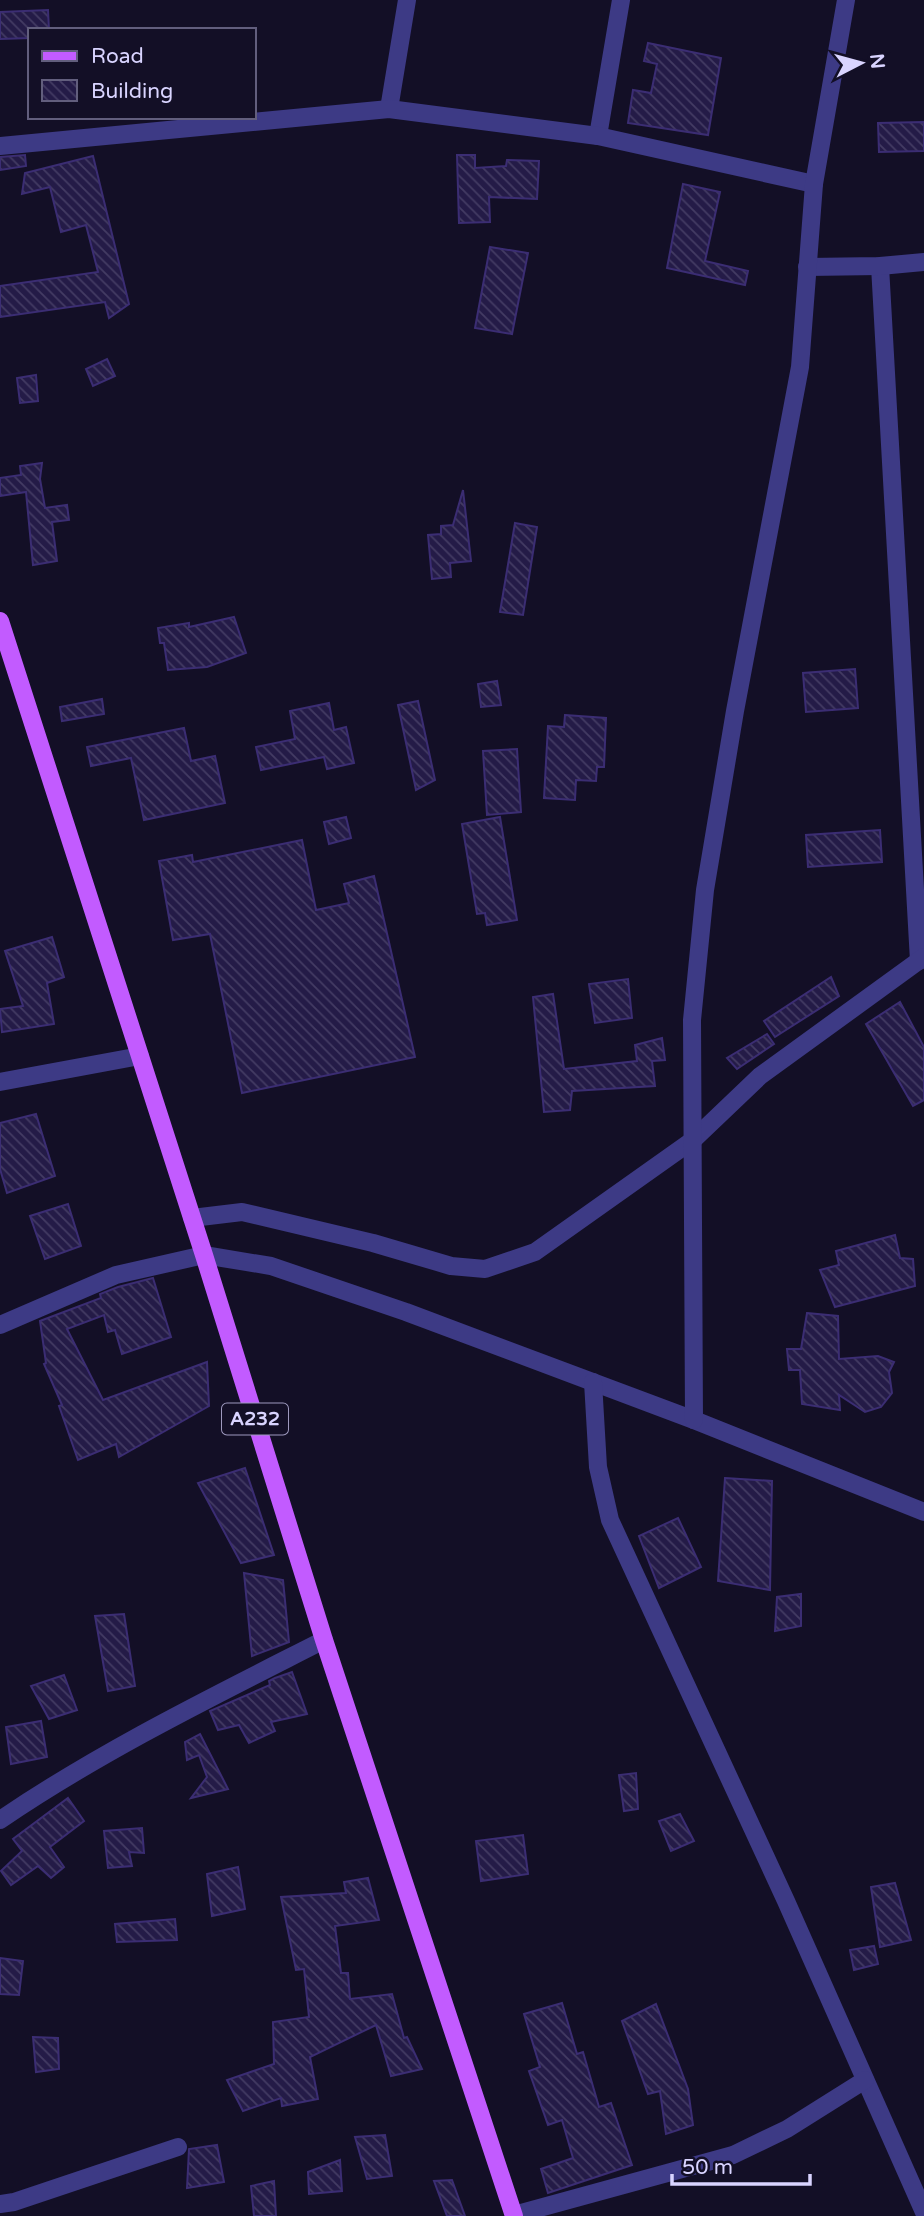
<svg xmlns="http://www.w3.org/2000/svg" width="924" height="2216" viewBox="0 0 924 2216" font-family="'Varela Round',sans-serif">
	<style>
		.building { fill: url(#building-back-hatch); stroke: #3b2d73; stroke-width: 2 }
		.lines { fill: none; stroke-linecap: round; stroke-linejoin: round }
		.minor { stroke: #3d3a85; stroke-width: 18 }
		.major { stroke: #c25bff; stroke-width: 18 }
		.labels { text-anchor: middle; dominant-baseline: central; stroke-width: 5; stroke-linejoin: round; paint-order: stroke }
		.shield { fill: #130f26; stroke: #9e99be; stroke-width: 2 }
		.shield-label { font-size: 19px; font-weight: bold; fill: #d9d4ff }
	</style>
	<defs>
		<pattern id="building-back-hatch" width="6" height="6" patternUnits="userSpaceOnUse" patternTransform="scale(1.75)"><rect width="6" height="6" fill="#241b47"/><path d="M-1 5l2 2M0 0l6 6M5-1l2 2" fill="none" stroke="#433b63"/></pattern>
	</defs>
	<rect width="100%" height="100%" fill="#130f26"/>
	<!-- building -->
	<g class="building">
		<path d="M48,10l1,20h-19v8l-30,1v-27z"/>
		<path d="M648,43l73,15 -13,77 -80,-12 5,-33 18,3 6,-29 -13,-3z"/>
		<path d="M924,122v29l-45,1 -1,-29z"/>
		<path d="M25,155l1,11 -26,4v-13z"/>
		<path d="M457,155h18v13l31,-2 1,-6 32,1 -2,38 -48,-2 1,25 -31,1z"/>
		<path d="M93,156l36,148 -20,14 -4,-16 -105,15v-31l98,-14 -12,-47 -25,7 -11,-45 -28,7 3,-21z"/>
		<path d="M683,184l37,8 -15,69 43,10 -3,14 -78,-17z"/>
		<path d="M490,247l38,6 -16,81 -37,-6z"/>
		<path d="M107,359l8,17 -22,10 -7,-17z"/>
		<path d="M36,375l2,26 -18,2 -3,-25z"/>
		<path d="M42,463l-2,16 5,29 22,-3 2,15 -17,2 5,39 -24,4 -7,-73 -26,4v-18l21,-3 -1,-9z"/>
		<path d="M463,490l8,71 -21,2 1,14 -19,2 -4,-44 13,-1v-8l12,-1z"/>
		<path d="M515,523l22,4 -14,88 -23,-3z"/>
		<path d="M234,617l12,36 -39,14 -39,3 -4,-27h-4l-2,-15 31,-5v4z"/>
		<path d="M855,669l3,39 -52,4 -3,-39z"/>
		<path d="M497,681l4,24 -20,2 -3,-23z"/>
		<path d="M102,699l2,15 -42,7 -2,-14z"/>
		<path d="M418,701l17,79 -19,10 -18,-85z"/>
		<path d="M329,703l5,27 12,-3 8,36 -27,6 -3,-12 -63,13 -5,-23 39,-8 -5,-28z"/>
		<path d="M565,715l41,3 -2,49h-7l-1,14 -20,-1 -1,20 -31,-2 4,-72 16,1z"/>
		<path d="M184,728l7,33 24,-5 10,47 -81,17 -13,-62 -40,8 -4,-19z"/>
		<path d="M517,749l4,63 -34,3 -4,-64z"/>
		<path d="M346,817l5,21 -22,6 -5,-22z"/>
		<path d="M500,817l17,103 -30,5 -2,-12 -8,1 -15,-90z"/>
		<path d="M880,830l2,32 -74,5 -2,-32z"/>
		<path d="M302,840l14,70 33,-7 -5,-19 30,-8 41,181 -173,36 -32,-159 -37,6 -14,-79 33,-6 1,7z"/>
		<path d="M52,937l12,40 -17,6 7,41 -52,8 -2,-23 23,-3 -18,-55z"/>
		<path d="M831,977l8,19 -64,41 -11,-16z"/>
		<path d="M628,979l4,39 -37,5 -6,-39z"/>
		<path d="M553,994l11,75 73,-8 -2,-16 27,-7 3,22 -13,1 3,25 -83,5 -2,19 -26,2 -11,-115z"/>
		<path d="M900,1002l24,45v53l-11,6 -47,-82z"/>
		<path d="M767,1034l7,10 -37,25 -10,-11z"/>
		<path d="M36,1114l19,62 -48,17 -7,-24v-46z"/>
		<path d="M68,1204l13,42 -36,13 -15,-43z"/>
		<path d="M895,1235l5,23 13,1 2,27 -80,21 -15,-37 19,-5 -3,-14z"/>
		<path d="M153,1278l18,59 -49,17 -7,-24 -7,2 -4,-17 -37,14 36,71 104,-38 2,44 -90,51 -3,-13 -38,16 -19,-54 3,-1 -18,-41 2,-1 -6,-42 61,-23 -1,-4 18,-7z"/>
		<path d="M807,1313l31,3 1,43 39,-3 16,6 -5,10 3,21 -11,14 -16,5 -26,-17 1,15 -38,-6 -2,-34h-11l-2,-21h14z"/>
		<path d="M245,1468l29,87 -33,8 -43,-80z"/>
		<path d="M725,1478l47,3 -2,109 -52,-9z"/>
		<path d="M678,1518l23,49 -42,21 -20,-52z"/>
		<path d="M244,1573l39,7 6,62 -37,14z"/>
		<path d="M801,1594v32l-26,5 2,-34z"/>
		<path d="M124,1614l11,72 -27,5 -13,-75z"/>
		<path d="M292,1672l15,42 -36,8 4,9 -26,12 -10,-18 -21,5 -8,-19 60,-26 -1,-4 6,-3z"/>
		<path d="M64,1675l13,35 -28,9 -18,-33z"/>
		<path d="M41,1721l6,36 -36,7 -5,-37z"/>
		<path d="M200,1734l28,55 -37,9 16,-21 -8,-22 -12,5 -2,-18z"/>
		<path d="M636,1773l2,36 -14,2 -5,-36z"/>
		<path d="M68,1798l16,23 -34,26 14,20 -13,11 -13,-12 -27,19 -10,-14 21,-20 -9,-12z"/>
		<path d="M680,1814l14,27 -23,10 -12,-30z"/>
		<path d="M142,1828l2,25 -15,-1 3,14 -24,2 -4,-37z"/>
		<path d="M523,1835l5,39 -47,7 -5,-40z"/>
		<path d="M238,1867l7,42 -33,7 -5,-42z"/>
		<path d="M368,1878l11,42 -44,6 6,47h7l2,26 42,-5 12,44 3,-1 15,32 -31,7 -15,-51 -66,32 8,42 -36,7 -1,-8 -38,13 -16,-31 47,-16 -1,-42 36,-5 -5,-48 -8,1 -15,-73 65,-4 -2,-11z"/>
		<path d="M895,1883l16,57 -31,7 -9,-60z"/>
		<path d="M175,1919l2,21 -60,2 -2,-18z"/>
		<path d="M874,1946l4,18 -24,6 -4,-20z"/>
		<path d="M0,1958l23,3 -4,34 -19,-1z"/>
		<path d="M562,2003l15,51 6,-2 16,55 12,-4 21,62 -84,28 -7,-24 32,-11 -11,-38 -14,5 -19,-54 11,-4 -16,-53z"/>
		<path d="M656,2004l32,85 5,36 -27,9 -6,-43 -12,3 -26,-73z"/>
		<path d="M33,2037l25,1 1,31 -23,3z"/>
		<path d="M385,2135l7,41 -25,3 -12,-42z"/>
		<path d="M217,2145l7,37 -37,6 2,-39z"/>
		<path d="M340,2160l2,31 -33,3 -1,-22z"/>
		<path d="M452,2180l13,36h-18l-13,-35z"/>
		<path d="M274,2181l2,35h-22l-3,-30z"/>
	</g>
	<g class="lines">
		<!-- minor -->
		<g class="minor">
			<path d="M389,109l18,-109"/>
			<path d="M598,136l23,-136"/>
			<path d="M0,146l389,-37 209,27 216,48"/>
			<path d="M880,266l39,695"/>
			<path d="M807,267l73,-1 44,-4"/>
			<path d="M0,1082l140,-26"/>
			<path d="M192,1218l50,-6 131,31 78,23 34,3 50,-17 158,-112 67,-64 164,-119"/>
			<path d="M0,1325l116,-50 88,-20 67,11 135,46 288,108 230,92"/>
			<path d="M593,1382l5,85 12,53 176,381 138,311"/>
			<path d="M694,1420l-2,-400 13,-130 30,-179 65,-344 14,-183 32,-184"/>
			<path d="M0,1820c103,-70 214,-124 324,-180"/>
			<path d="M0,2204l14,-2 164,-55"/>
			<path d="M514,2215l219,-60 54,-26 78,-49"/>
		</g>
		<!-- major -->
		<path class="major" d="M0,621l204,634 120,385 190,576"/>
	</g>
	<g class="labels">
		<!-- shield labels -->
		<rect class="shield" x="222" y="1403.5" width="66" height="31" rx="5"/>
		<g class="shield-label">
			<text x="255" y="1419">A232</text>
		</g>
	</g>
	<!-- legend -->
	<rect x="28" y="28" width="228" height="91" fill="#130f26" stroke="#625e7d" stroke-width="2"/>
	<rect x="42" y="51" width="35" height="10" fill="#c25bff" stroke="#625e7d" stroke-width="2"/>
	<text x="91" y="63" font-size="21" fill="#d9d4ff">Road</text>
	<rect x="42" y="80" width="35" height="21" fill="url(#building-back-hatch)" stroke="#625e7d" stroke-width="2"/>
	<text x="91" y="98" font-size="21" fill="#d9d4ff">Building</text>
	<!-- north arrow -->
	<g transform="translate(861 63) rotate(84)" stroke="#130f26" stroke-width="5" paint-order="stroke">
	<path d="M0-5L12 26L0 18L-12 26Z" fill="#d9d4ff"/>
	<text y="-10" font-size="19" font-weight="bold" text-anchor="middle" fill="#d9d4ff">N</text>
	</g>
	<!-- scale -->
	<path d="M672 2174v10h138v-10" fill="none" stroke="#d9d4ff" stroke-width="3.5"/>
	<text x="682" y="2174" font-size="21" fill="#d9d4ff" stroke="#130f26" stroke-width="5" paint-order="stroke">50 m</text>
</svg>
